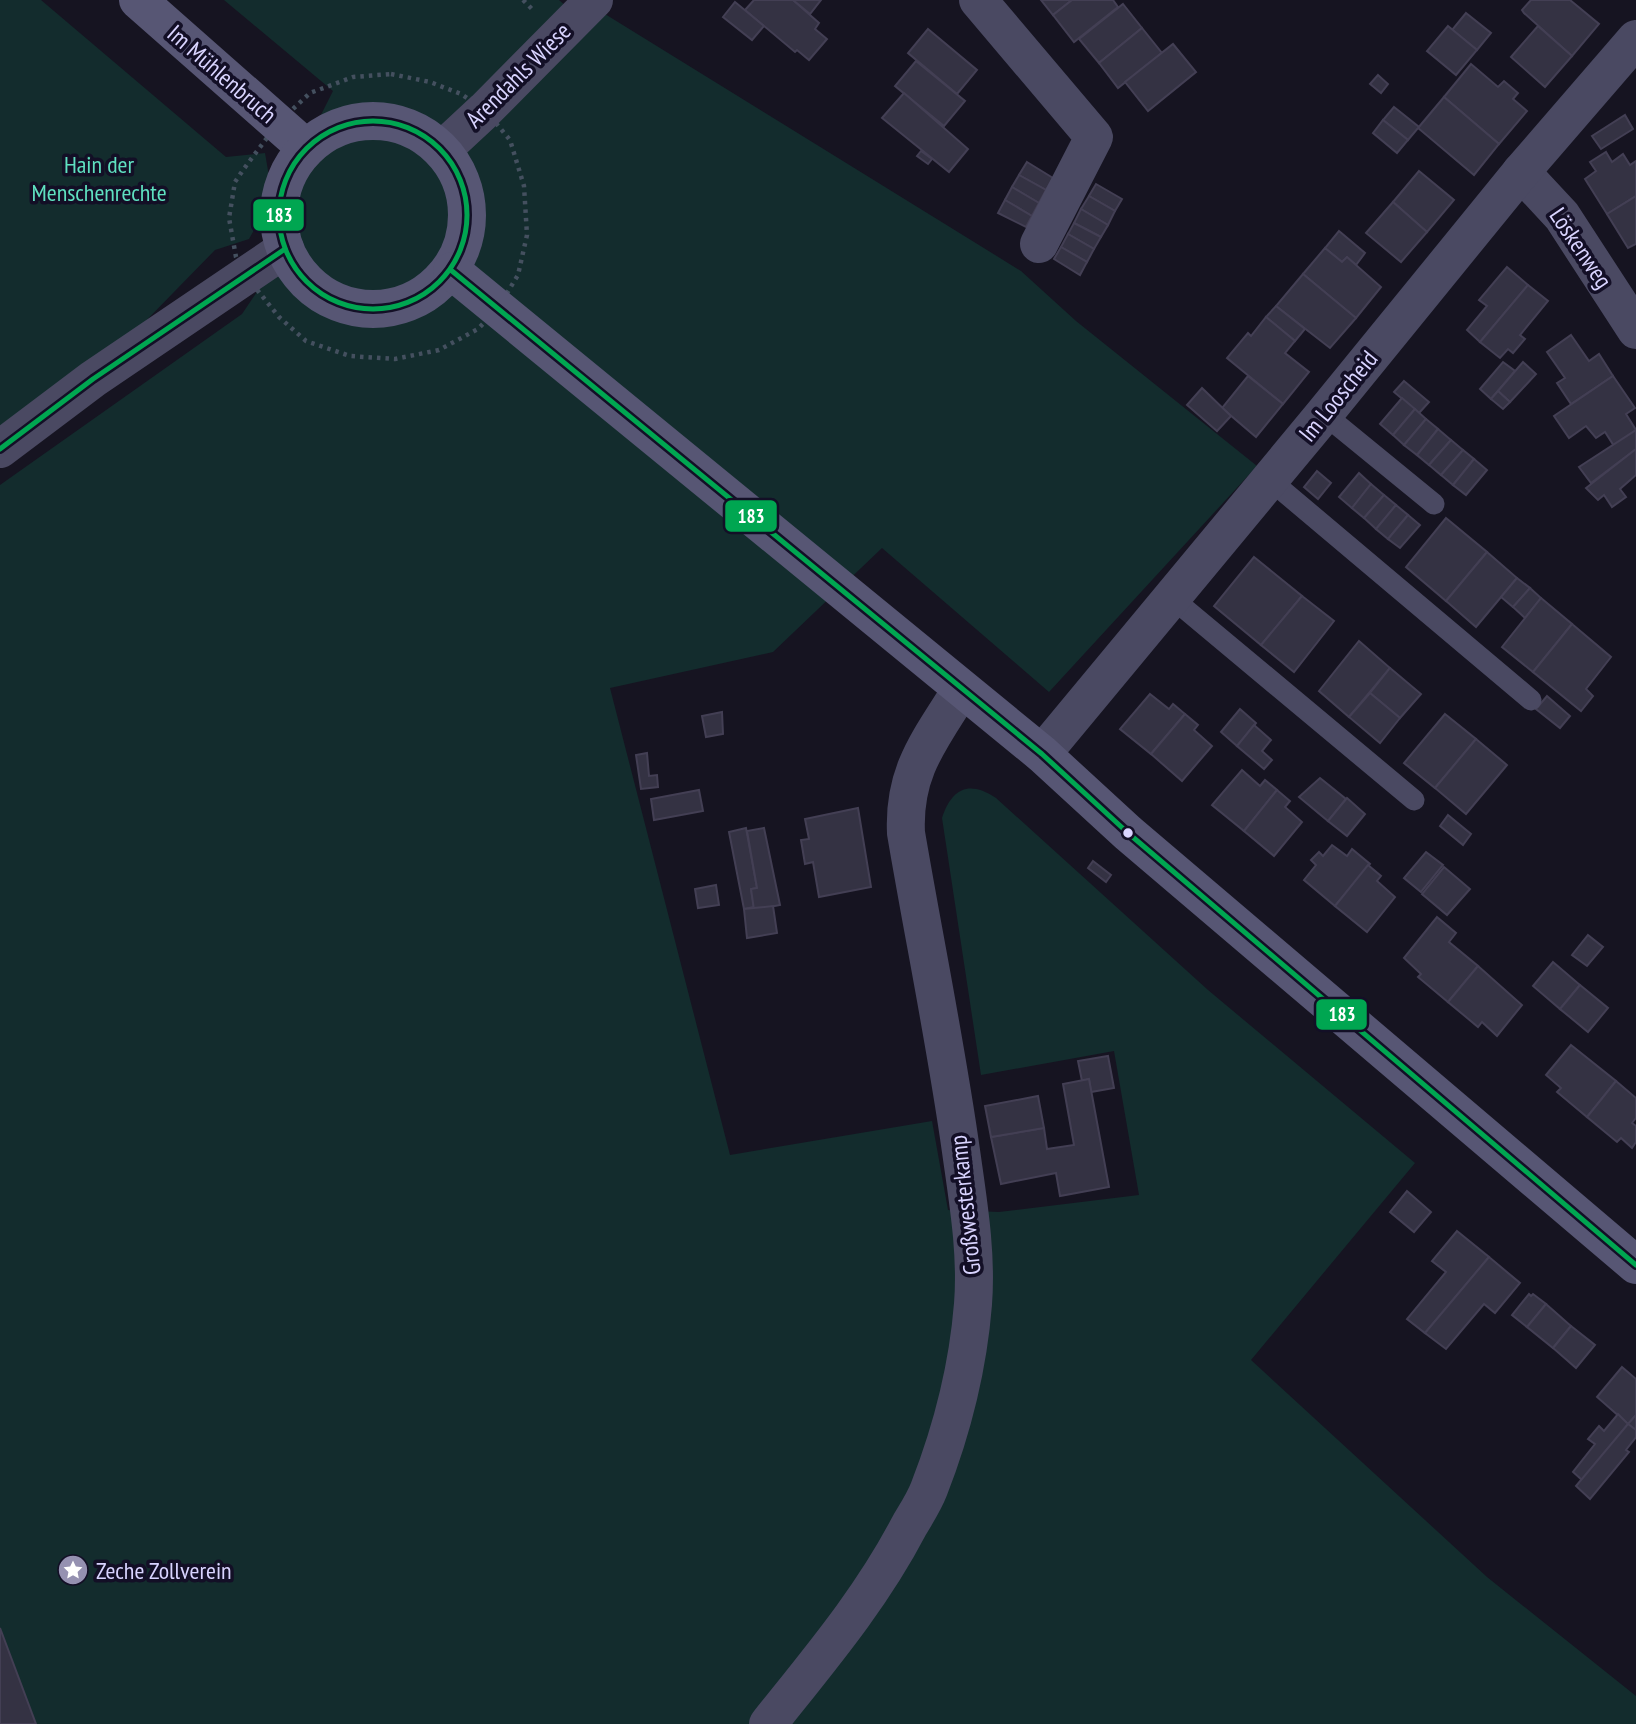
<svg xmlns="http://www.w3.org/2000/svg" width="1636" height="1724" viewBox="0 0 1636 1724" font-family="'PT Sans Narrow',sans-serif">
	<style>
		.green { fill: #132c2d }
		.building { fill: #343243; stroke: #433f54; stroke-width: 2 }
		.lines { fill: none; stroke-linecap: round; stroke-linejoin: round }
		.path { stroke: #44505f; stroke-width: 4.5; stroke-dasharray: 3.5 5; stroke-linecap: butt }
		.service { stroke: #4a4962; stroke-width: 21 }
		.minor { stroke: #4a4962; stroke-width: 38 }
		.secondary { stroke: #575674; stroke-width: 38 }
		.bus-1-casing { stroke: #130f26; stroke-width: 10 }
		.bus-1 { stroke: #00a651; stroke-width: 5 }
		.bus-dot { fill: #d9d4ff; stroke: #130f26; stroke-width: 2.5 }
		.labels { text-anchor: middle; dominant-baseline: central; stroke-width: 7; stroke-linejoin: round; paint-order: stroke }
		.street-label { font-size: 24px; fill: #d9d4ff; stroke: #130f26 }
		.park-label { font-size: 24px; fill: #5fe0c0; stroke: #130f26 }
		.poi-label { font-size: 24px; fill: #d9d4ff; stroke: #130f26; text-anchor: start }
		.line-badge { stroke: #130f26; stroke-width: 2.5 }
		.badge-label { font-size: 19px; text-anchor: middle; font-weight: bold; fill: #fff }
	</style>
	<rect width="100%" height="100%" fill="#161421"/>
	<!-- green -->
	<g class="green">
		<path d="M0,0h41l185,157 39,-4 6,35 -7,24 -15,27 -34,11 -123,126 -92,63z"/>
		<path d="M224,0h335l17,15 16,-9 429,265 55,50 181,145 -208,226 -167,-144 -109,104 -163,36 120,467 202,-34 16,89 51,2 140,-17 -25,-144 -133,24 -39,-257c10,-30 27,-38 54,-20l212,192 207,173 -164,197 236,217 149,119v28h-1636v-1239l242,-171 43,-64 -5,-35 5,-29 48,-95z"/>
	</g>
	<!-- building -->
	<g class="building">
		<path d="M754,0h39l26,23 -4,6 12,10 -18,21 -12,-10 -2,2 -50,-42z"/>
		<path d="M793,0h28l-11,14z"/>
		<path d="M1041,0h31l-19,15z"/>
		<path d="M1072,0h41l5,7 -44,35 -21,-27z"/>
		<path d="M1531,0h39l29,24 -27,32 -48,-43 -2,-3z"/>
		<path d="M735,2l29,24 -12,14 -29,-23z"/>
		<path d="M1123,4l19,24 -43,35 -20,-24z"/>
		<path d="M1466,13l25,20 -14,17 -25,-20z"/>
		<path d="M1448,26l29,24 -21,25 -29,-24z"/>
		<path d="M1538,26l34,30 -27,31 -34,-30z"/>
		<path d="M1142,28l20,25 -44,35 -19,-25z"/>
		<path d="M928,29l49,41 -20,24 -49,-41z"/>
		<path d="M1173,44l23,28 -48,39 -23,-29z"/>
		<path d="M916,61l49,40 -21,25 -49,-40z"/>
		<path d="M1471,64l27,23 6,-6 14,12 -5,6 14,12 -28,33 -55,-47z"/>
		<path d="M1378,75l10,9 -7,9 -11,-9z"/>
		<path d="M904,93l64,56 -19,23 -67,-54z"/>
		<path d="M1444,97l55,47 -25,31 -56,-47z"/>
		<path d="M1394,107l25,20 -11,13 -25,-20z"/>
		<path d="M1625,115l8,14 -32,20 -9,-13z"/>
		<path d="M1383,120l25,20 -11,13 -24,-20z"/>
		<path d="M921,151l11,8 -4,5 -11,-8z"/>
		<path d="M1606,152l6,10 11,-8 7,11 6,-4v35l-29,18 -22,-35 11,-8 -6,-9z"/>
		<path d="M1027,162l26,16 -7,12 -27,-15z"/>
		<path d="M1419,171l35,29 -27,32 -34,-30z"/>
		<path d="M1019,175l27,15 -7,13 -27,-16z"/>
		<path d="M1096,184l26,15 -7,12 -26,-15z"/>
		<path d="M1012,187l27,16 -7,13 -27,-16z"/>
		<path d="M1089,196l26,15 -7,14 -27,-16z"/>
		<path d="M1636,196v48l-8,4 -21,-34z"/>
		<path d="M1005,200l27,16 -6,11 -28,-14z"/>
		<path d="M1393,202l34,30 -26,30 -35,-29z"/>
		<path d="M1081,209l27,16 -7,12 -27,-14z"/>
		<path d="M1074,223l27,14 -7,12 -26,-15z"/>
		<path d="M1339,231l26,22 -9,12 -9,-8 -5,5 -17,-14z"/>
		<path d="M1068,234l26,15 -7,13 -26,-15z"/>
		<path d="M1061,247l26,15 -7,13 -26,-16z"/>
		<path d="M1325,248l17,14 5,-5 34,30 -25,31 -53,-44z"/>
		<path d="M1507,267l21,18 -48,57 -13,-12 20,-24 -8,-6z"/>
		<path d="M1303,274l53,44 -26,30 -54,-42z"/>
		<path d="M1528,285l20,16 -28,34 5,4 -12,14 -5,-4 -8,9 -20,-16z"/>
		<path d="M1276,306l29,23 -10,12 -29,-24z"/>
		<path d="M1266,317l29,24 -10,12 24,19 -26,32 -56,-46 21,-25 3,3z"/>
		<path d="M1571,335l18,26 10,-7 14,22 -42,28 -14,-21 8,-5 -18,-26z"/>
		<path d="M1503,362l12,9 -24,28 -11,-10z"/>
		<path d="M1523,362l13,12 -26,28 -12,-11z"/>
		<path d="M1248,376l35,28 -27,33 -34,-29z"/>
		<path d="M1613,376l22,32 -9,6 10,16 -22,16 -9,-14 -9,6 -10,-12 -17,12 -15,-22z"/>
		<path d="M1404,381l25,21 -10,11 -25,-21z"/>
		<path d="M1202,388l29,28 -14,15 -30,-26z"/>
		<path d="M1498,391l12,11 -7,7 -12,-10z"/>
		<path d="M1402,398l13,11 -22,26 -13,-11z"/>
		<path d="M1415,409l11,10 -22,26 -11,-10z"/>
		<path d="M1426,419l12,10 -21,26 -13,-10z"/>
		<path d="M1438,429l13,11 -22,25 -12,-10z"/>
		<path d="M1636,430v19l-45,34 -12,-16z"/>
		<path d="M1451,440l12,10 -22,25 -12,-10z"/>
		<path d="M1636,449v26l-16,14 6,8 -14,10 -8,-12 -6,5 -12,-12z"/>
		<path d="M1463,450l11,9 -21,26 -12,-10z"/>
		<path d="M1474,459l13,11 -21,25 -13,-10z"/>
		<path d="M1317,471l14,12 -13,16 -14,-12z"/>
		<path d="M1359,473l12,11 -19,24 -13,-11z"/>
		<path d="M1371,484l13,11 -20,23 -12,-10z"/>
		<path d="M1384,495l12,10 -20,24 -12,-11z"/>
		<path d="M1396,505l12,10 -20,24 -12,-10z"/>
		<path d="M1408,515l12,10 -20,23 -12,-9z"/>
		<path d="M1446,518l41,34 -41,49 -40,-34z"/>
		<path d="M1487,552l30,26 -41,49 -30,-26z"/>
		<path d="M1254,557l48,39 -41,49 -47,-39z"/>
		<path d="M1517,578l13,10 -17,19 -12,-10z"/>
		<path d="M1530,588l11,10 -16,20 -12,-11z"/>
		<path d="M1302,596l32,25 -40,51 -33,-27z"/>
		<path d="M1541,598l31,26 -39,48 -31,-25z"/>
		<path d="M1572,624l39,33 -25,32 7,7 -12,15 -48,-39z"/>
		<path d="M1359,641l31,27 -41,49 -30,-26z"/>
		<path d="M1390,668l31,26 -21,24 -30,-25z"/>
		<path d="M1370,693l30,25 -20,25 -31,-26z"/>
		<path d="M1150,694l19,15 4,-5 12,10 -34,40 -31,-25z"/>
		<path d="M1547,696l23,20 -10,12 -24,-19z"/>
		<path d="M1240,709l16,14 -19,23 -16,-14z"/>
		<path d="M722,712l1,22 -17,3 -4,-21z"/>
		<path d="M1185,714l13,11 -4,5 18,16 -30,35 -31,-27z"/>
		<path d="M1445,714l31,25 -41,49 -31,-25z"/>
		<path d="M1254,725l17,15 -9,11 10,9 -8,9 -27,-23z"/>
		<path d="M1476,739l31,26 -41,49 -31,-26z"/>
		<path d="M647,753l2,23 8,-1 1,12 -17,2 -5,-34z"/>
		<path d="M1242,770l18,16 5,-6 12,10 -33,41 -32,-26z"/>
		<path d="M1320,778l26,21 -18,22 -29,-24z"/>
		<path d="M699,790l4,21 -49,9 -3,-21z"/>
		<path d="M1277,790l13,11 -5,6 17,15 -28,34 -30,-25z"/>
		<path d="M1347,798l18,16 -18,22 -19,-15z"/>
		<path d="M858,808l13,79 -52,10 -6,-35 -8,2 -4,-24 8,-1 -4,-20z"/>
		<path d="M1448,815l23,19 -8,11 -23,-19z"/>
		<path d="M746,828l11,60 -6,1 3,18 -10,2 -15,-77z"/>
		<path d="M764,828l16,77 -26,5 -3,-21 6,-1 -10,-57z"/>
		<path d="M1332,845l15,11 5,-7 18,15 -35,42 -31,-26 12,-15 -5,-5 8,-8 4,4z"/>
		<path d="M1426,852l17,13 -22,27 -17,-14z"/>
		<path d="M1093,861l18,14 -5,7 -18,-14z"/>
		<path d="M1368,865l13,11 -4,5 18,16 -28,35 -32,-26z"/>
		<path d="M1444,867l26,22 -23,26 -25,-21z"/>
		<path d="M716,885l3,20 -21,3 -3,-19z"/>
		<path d="M773,906l4,27 -30,5 -3,-29z"/>
		<path d="M1437,917l19,16 -7,9 29,24 -30,36 -30,-25 3,-3 -17,-16z"/>
		<path d="M1588,935l15,12 -16,19 -15,-11z"/>
		<path d="M1553,962l27,23 -20,24 -27,-23z"/>
		<path d="M1478,966l44,39 -25,31 -15,-14 -4,5 -30,-25z"/>
		<path d="M1580,985l28,23 -20,24 -28,-23z"/>
		<path d="M1571,1045l45,36 -29,36 -30,-25 4,-4 -15,-13z"/>
		<path d="M1108,1056l6,32 -23,4 -2,-13 -7,2 -4,-20z"/>
		<path d="M1089,1079l20,108 -49,9 -4,-23 -55,11 -10,-47 53,-9 3,21 27,-4 -11,-61z"/>
		<path d="M1616,1081l20,17v20l-4,5 4,3v16l-4,6 -11,-10 -4,4 -30,-25z"/>
		<path d="M1038,1096l6,32 -53,9 -6,-31z"/>
		<path d="M1407,1191l24,21 -17,20 -24,-20z"/>
		<path d="M1457,1231l32,26 -64,76 -18,-14 39,-47 -14,-11z"/>
		<path d="M1489,1257l31,26 -25,30 -11,-9 -38,45 -21,-16z"/>
		<path d="M1529,1294l2,2 2,-2 13,10 -19,23 -15,-12z"/>
		<path d="M1546,1304l25,22 -18,22 -26,-21z"/>
		<path d="M1571,1326l24,19 -19,23 -23,-20z"/>
		<path d="M1622,1367l14,12v36l-8,9 -31,-27z"/>
		<path d="M1618,1414l10,10 -46,56 -9,-8 22,-28 -7,-5 11,-13 5,5z"/>
		<path d="M1636,1415v15l-8,-6z"/>
		<path d="M1628,1424l8,6v7l-10,13 3,2 -39,47 -14,-13z"/>
		<path d="M0,1628l36,96h-36z"/>
	</g>
	<g class="lines">
		<!-- path -->
		<g class="path">
			<path d="M523,0l9,9"/>
			<path d="M391,74l39,8 31,12 24,16 25,30 14,46 3,49 -9,40 -20,33 -20,21 -39,21 -44,9 -45,-3 -44,-15 -27,-24 -33,-41 -10,-19 -7,-39 6,-36 8,-12 35,-47 32,-30 43,-16z"/>
		</g>
		<!-- service -->
		<g class="service">
			<path d="M1324,414l110,90"/>
			<path d="M1270,480l261,220"/>
			<path d="M1172,598l242,202"/>
		</g>
		<!-- minor -->
		<g class="minor">
			<path d="M978,0l116,137 -55,107"/>
			<path d="M442,150l43,-40 109,-110"/>
			<path d="M1521,172l41,44 74,114"/>
			<path d="M0,449l93,-70 192,-130"/>
			<path d="M1042,754l282,-340 197,-242 115,-133"/>
			<path d="M768,1724c51,-64 103,-125 141,-198 7,-12 15,-24 20,-37 23,-59 39,-122 44,-185 4,-51 -5,-103 -12,-153 -15,-107 -37,-212 -55,-318 -3,-62 24,-93 55,-143"/>
		</g>
		<!-- secondary -->
		<g class="secondary">
			<path d="M138,0l168,148"/>
			<circle cx="373" cy="215" r="94"/>
			<path d="M452,271l590,483 86,79 508,432"/>
		</g>
		<!-- bus-1 casing -->
		<g class="bus-1-casing">
			<g id="bus-1">
				<circle cx="373" cy="215" r="94"/>
				<path d="M452,271l590,483 86,79 508,432"/>
				<path d="M0,449l93,-70 192,-130"/>
			</g>
		</g>
		<!-- bus-1 -->
		<use href="#bus-1" class="bus-1"/>
	</g>
	<!-- icons -->
	<defs>
		<g id="sight-disc" transform="scale(1.575)"><circle r="9.5" fill="#9591b1" stroke="#130f26"/><path d="M0-6L1.8-2.2L6-1.7L2.9 1.2L3.7 5.4L0 3.3L-3.7 5.4L-2.9 1.2L-6-1.7L-1.8-2.2Z" fill="#fff"/></g>
	</defs>
	<g fill-rule="evenodd">
		<use href="#sight-disc" x="73" y="1570"/>
	</g>
	<!-- markers -->
	<circle class="bus-dot" cx="1128" cy="833" r="6"/>
	<g class="labels">
		<!-- street labels -->
		<g class="street-label">
			<text transform="translate(222 74) rotate(41)">Im Mühlenbruch</text>
			<text transform="translate(518 75) rotate(-45)">Arendahls Wiese</text>
			<text transform="translate(1581 248) rotate(56)">Löskenweg</text>
			<text transform="translate(1338 396) rotate(-51)">Im Looscheid</text>
			<text transform="translate(965 1205) rotate(-96)">Großwesterkamp</text>
		</g>
		<!-- park labels -->
		<g class="park-label">
			<text x="99" y="164">Hain der<tspan x="99" dy="28">Menschenrechte</tspan></text>
		</g>
		<!-- poi labels -->
		<g class="poi-label">
			<text x="96" y="1570">Zeche Zollverein</text>
		</g>
	</g>
	<g class="line-badge">
		<rect x="252" y="198" width="53" height="34" rx="7" fill="#00a651"/>
		<rect x="724" y="499" width="54" height="34" rx="7" fill="#00a651"/>
		<rect x="1315" y="998" width="53" height="33" rx="7" fill="#00a651"/>
	</g>
	<g class="badge-label">
		<text x="279" y="222">183</text>
		<text x="751" y="523">183</text>
		<text x="1342" y="1021">183</text>
	</g>
</svg>
